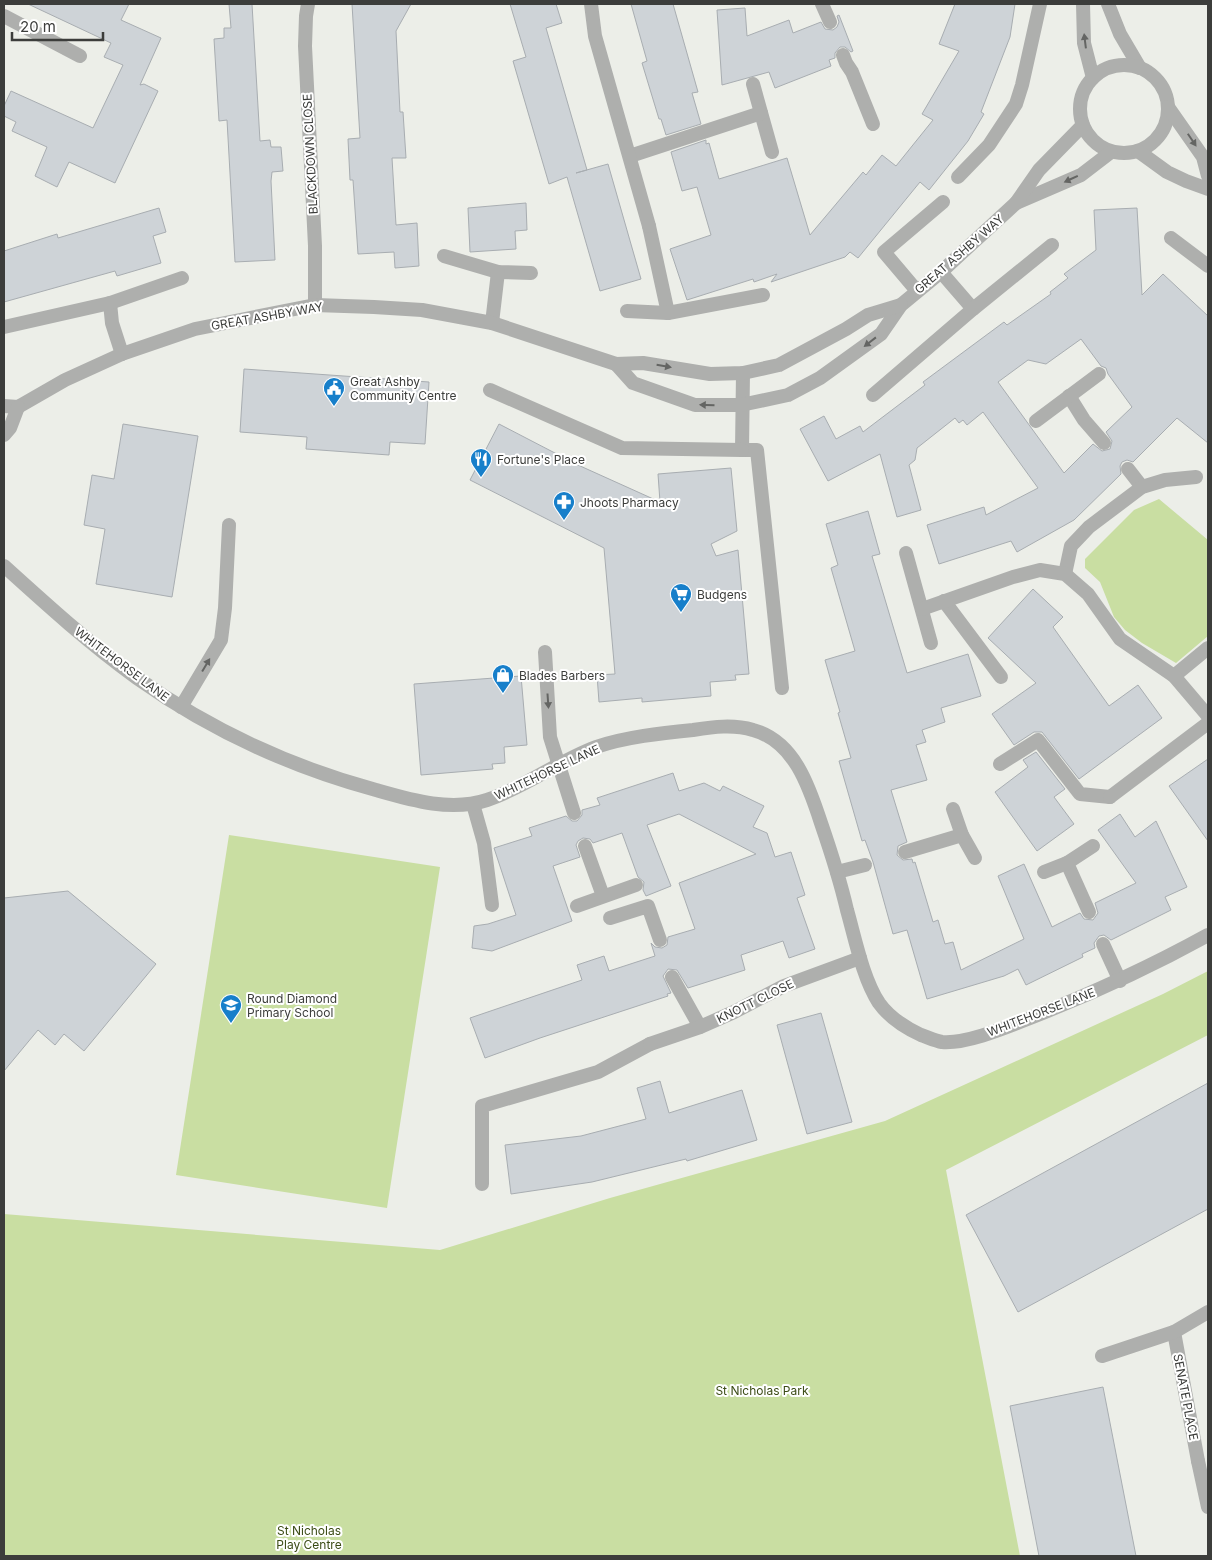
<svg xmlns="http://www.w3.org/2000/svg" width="1212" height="1560" viewBox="0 0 1212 1560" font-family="Inter,sans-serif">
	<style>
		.green { fill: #c9dea2 }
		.building { fill: #ced3d7; stroke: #a8adb1; fill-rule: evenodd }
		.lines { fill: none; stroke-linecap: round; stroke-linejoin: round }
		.service { stroke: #aeafad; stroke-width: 14 }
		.minor { stroke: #aeafad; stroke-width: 14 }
		.tertiary { stroke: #aeafad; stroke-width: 14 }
		.oneway { fill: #646563 }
		.labels { text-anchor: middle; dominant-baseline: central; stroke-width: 4; stroke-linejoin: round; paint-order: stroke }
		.street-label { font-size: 12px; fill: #3c3d3b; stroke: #fff }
		.poi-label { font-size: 12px; fill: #3c3d3b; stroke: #fff; text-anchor: start }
		.park-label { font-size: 12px; fill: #3b4b15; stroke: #fff }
	</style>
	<rect width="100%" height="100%" fill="#eceee8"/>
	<!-- green -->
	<g class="green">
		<path d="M1159,499l49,41v96l-32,27 -34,-20 -17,-13 -11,-13 -14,-35 -15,-14v-9l49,-49z"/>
		<path d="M229,835l211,32 -53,341 -211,-33z"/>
		<path d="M1208,971v64l-262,135 74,386h-1016v-342l436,36 170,-52 275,-77 278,-127z"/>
	</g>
	<!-- building -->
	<g class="building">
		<path d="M28,4h101l-8,16 40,18 -21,47 4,-1 14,7 -43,92 -46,-21 -12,25 -22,-11 12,-29 -35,-16 4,-9 -12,-6v-10l7,-15 82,37 30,-63 -19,-8 7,-14z"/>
		<path d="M229,4h23l8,137 10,-1 1,7h10l2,24 -11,1 -1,9 4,79 -40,2 -8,-142 -8,1 -5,-82 10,-1v-10h7z"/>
		<path d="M352,4h59l-15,27 4,81h3l3,46h-14l4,67 21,-2 2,43 -24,2 -1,-16 -36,2 -5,-74h-3l-2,-41 12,-1z"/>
		<path d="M510,4h46l6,19 -16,5 41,142 -11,3 32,-9 33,115 -41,12 -33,-114 -18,7 -36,-123 13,-4z"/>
		<path d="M631,4h42l25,88 -6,1 9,31 -35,11 -5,-16h-2l-17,-56 5,-2z"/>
		<path d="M955,4h60l-5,33 -29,75 3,2 -16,27 -39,49 -9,-8 -62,76 -8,-6 -5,5 -74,25 6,-8 -23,8 -1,-3 -66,21 -17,-51 41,-14 -14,-48 -15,4 -11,-39 35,-12v4l3,-1 10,36 68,-21 23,77 53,-63 3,3 16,-20 14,11 37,-46 -11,-6 37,-63 -20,-7z"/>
		<path d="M745,8l2,28 42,-16 4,13 28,-11 4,7 8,1 4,-3 2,-5 -2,-6 2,-1 14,36 -2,1 -6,-5h-5l-5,6v5l-6,2 2,6 -56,22 -6,-16 -47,13 -5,-75z"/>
		<path d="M526,203l1,27 -12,1 1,18 -46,3 -2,-44z"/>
		<path d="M159,208l7,24 -13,4 8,27 -44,13 -2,-5 -111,31v-51l53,-17 1,4z"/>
		<path d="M1137,208l5,87 21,-21 45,42v127l-31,-25 -44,44 -6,-2 -5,2 -2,4 1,8 -47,46 -57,32 -6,-11 -72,23 -12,-39 57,-18 2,8 52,-27 -55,-76 -16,13 -4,-5 -4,3 -4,-5 -38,30 -2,12 -6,5 12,45 -24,7 -17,-63 -52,27 -28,-52 24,-13 12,23 24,-13 3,6 62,-47 -2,-3 81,-60 3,3 44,-31 -1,-2 18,-14 -4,-4 32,-24 -2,-40zM1081,339l20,27 5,2 2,6 24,33 -26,25 6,9 -2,8 -8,2 -9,-7 -29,29 -66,-91 30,-22 18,4z"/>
		<path d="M244,369l185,13 -4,62 -35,-2 -1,13 -83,-6 1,-12 -67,-5z"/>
		<path d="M123,424l75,12 -26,161 -76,-13 9,-55 -21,-4 8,-50 22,4z"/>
		<path d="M499,424l79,41 82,37 -2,-28 73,-6 6,63 -26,13 5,12 22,-6 11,124 -14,1 1,5 -26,2 1,14 -69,6v-4l-43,4 -2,-27 18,-1 -11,-126 -134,-68z"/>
		<path d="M868,511l12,43 -8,2 35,117 61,-19 13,42 -40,12 4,14 -23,8 4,12 -10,3 11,35 -36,10 16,52 -9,4 -1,9 6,5 9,-1 1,4 2,-1 18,60 5,-2 7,24 8,-2 8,28 63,-31 -26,-63 26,-12 28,63 28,-14 4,6 9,1 5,-7 -3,-10 41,-20 -38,-53 22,-16 15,23 21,-16 31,66 -22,10 6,13 -60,30 -7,-5 -5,1 -5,7 1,5 -13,6 1,3 -57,28 -8,-16 -14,7 -77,23 -20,-69 -14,4 -20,-72 -8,-22 -3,1 -23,-80 12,-3 -13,-45 2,-1 -15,-52 30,-9 -24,-83 7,-3 -12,-41z"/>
		<path d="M1033,589l30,28 -10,10 56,79 29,-21 24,33 -83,61 -37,-47h-8l-20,13 -22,-31 44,-31 -48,-45z"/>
		<path d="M521,676l6,69 -23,2 1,16 -13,1 1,5 -72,6 -7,-91z"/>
		<path d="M1036,752l29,37 -11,8 20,27 -37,27 -42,-59 33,-25 -5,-7z"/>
		<path d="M1208,759v82l-39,-55z"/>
		<path d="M673,773l6,18 25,-8 16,8 3,-5 41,20 -11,21 14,6 8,24 16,-5 14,43 -8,3 18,51 -26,9 -6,-17 -42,14 4,15 -57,18 -11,-18 -9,-1 -5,7 8,17 -4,1 1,2 -128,42 -55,20 -15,-40 112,-38 -5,-15 27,-9 5,15 46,-15 -4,-13 4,4 7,1 5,-3 1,-8 27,-8 -16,-46 77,-29 -77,-40 -32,11 24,61 -25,10 -3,-6 1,-8 -6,-5 -16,-44 -29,10 -3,-4 -7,-1 -5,3 -2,4 4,12 -27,9 19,55 -80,30 -20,-3 2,-22 14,-2 28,-9 -22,-67 38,-12 -3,-8 37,-12 6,5h5l5,-6v-5l18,-5 -3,-7z"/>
		<path d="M68,891l88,73 -72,87 -20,-17 -9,11 -17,-15 -34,41v-173z"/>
		<path d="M821,1013l31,109 -45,12 -30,-109z"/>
		<path d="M660,1081l9,32 73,-23 15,50 -70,21 -1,-2 -94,23 -81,12 -6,-49 76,-9 65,-17 -9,-31z"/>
		<path d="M1208,1083v126l-190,103 -52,-97z"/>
		<path d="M1103,1387l33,169h-97l-29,-150z"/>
	</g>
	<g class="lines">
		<!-- service -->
		<g class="service">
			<path d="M822,4l8,18"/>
			<path d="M843,55l3,8 6,9 21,52"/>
			<path d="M753,84l19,68"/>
			<path d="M630,156l131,-43"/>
			<path d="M958,177l31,-32 27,-41 6,-19 18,-81"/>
			<path d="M649,226l19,87"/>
			<path d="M1171,238l37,28"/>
			<path d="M444,256l54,16 33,1"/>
			<path d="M941,272l32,37"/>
			<path d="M917,291l-33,-39 59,-50"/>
			<path d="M110,303l2,20 10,31"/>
			<path d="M627,311l41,2 95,-18"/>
			<path d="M492,323l6,-51"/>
			<path d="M4,327l106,-24 72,-25"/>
			<path d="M743,373l-1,77h15l25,238"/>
			<path d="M490,390l132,58 120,2"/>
			<path d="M873,395l100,-86 79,-64"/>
			<path d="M1069,396l15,24 20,23"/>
			<path d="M1036,421l63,-47"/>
			<path d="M1128,469l14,18"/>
			<path d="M1065,574l6,-28 18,-19 53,-40 23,-7 31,-3"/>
			<path d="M944,601l57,76"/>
			<path d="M545,652l5,85 24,76"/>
			<path d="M1174,676l34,-28"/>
			<path d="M181,707l40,-67 4,-32 4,-83"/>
			<path d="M1000,764l38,-24 42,54 30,3"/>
			<path d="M473,804l11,39 8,62"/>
			<path d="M953,809l9,26 13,23"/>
			<path d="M585,846l18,50"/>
			<path d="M905,852l57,-17"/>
			<path d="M1067,863l22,49"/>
			<path d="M837,872l28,-7"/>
			<path d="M1044,872l23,-9 26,-17"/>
			<path d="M577,906l59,-21"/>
			<path d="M610,918l38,-12 12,34"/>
			<path d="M1103,944l17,37"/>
			<path d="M672,977l28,50"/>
			<path d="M482,1184v-78l116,-34 52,-28"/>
			<path d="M1198,1461l10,46"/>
		</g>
		<!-- minor -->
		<g class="minor">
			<path d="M308,4l-2,12 -1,30 10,200v59"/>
			<path d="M591,4l4,32 54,190"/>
			<path d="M1083,4l1,39 9,35"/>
			<path d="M1108,4l12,30 20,34"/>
			<path d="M4,16l76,40"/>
			<path d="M906,553l25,90"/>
			<path d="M4,566c43,39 86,78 133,112 72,51 154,89 239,112 35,10 75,22 111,10 39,-13 71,-39 109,-53 29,-10 66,-14 97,-17 20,-3 40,-6 60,0 41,11 56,56 68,93 10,29 19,57 26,87 8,28 16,69 32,93 10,14 27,25 42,32 6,2 15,6 21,7 25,2 65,-15 88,-24 61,-24 120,-51 178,-83"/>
			<path d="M922,609l91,-32 27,-7 25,4 23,20 32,45 54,37 34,40"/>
			<path d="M1110,797l98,-74"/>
			<path d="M650,1044l50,-17 34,-15 50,-26 76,-28"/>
			<path d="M1174,1332l24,129"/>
			<path d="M1102,1356l72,-24 34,-20"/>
		</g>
		<!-- tertiary -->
		<g class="tertiary">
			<circle cx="1124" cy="109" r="44"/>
			<path d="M1168,107l35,50 5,19"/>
			<path d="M1138,151l29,21 19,9 22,8"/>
			<path d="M1016,203l65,-28 30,-23"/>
			<path d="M616,364l17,19 62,22h46l47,-10 32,-17 61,-44 20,-29 40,-33 75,-69 23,-33 44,-45"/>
			<path d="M4,406l14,1 47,-27 57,-26 73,-25 120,-24 59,2 48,3 70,13 124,41 27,-1 67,11 33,-1 36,-8 67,-36 22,-14 33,-10"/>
			<path d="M4,435l6,-7 8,-21"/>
		</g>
	</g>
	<!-- one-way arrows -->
	<defs><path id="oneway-solid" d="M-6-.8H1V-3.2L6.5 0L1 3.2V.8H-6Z" transform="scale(1.25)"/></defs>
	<g class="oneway">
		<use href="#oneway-solid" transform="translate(1085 41) rotate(-97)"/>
		<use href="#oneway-solid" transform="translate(1192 140) rotate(56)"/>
		<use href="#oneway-solid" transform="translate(1071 179) rotate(155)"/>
		<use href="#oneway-solid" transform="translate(870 342) rotate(142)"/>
		<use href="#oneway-solid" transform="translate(664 366) rotate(10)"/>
		<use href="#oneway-solid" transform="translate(707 405) rotate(-178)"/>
		<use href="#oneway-solid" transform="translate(206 665) rotate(-59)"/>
		<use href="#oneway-solid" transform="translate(548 701) rotate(86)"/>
	</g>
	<!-- icons -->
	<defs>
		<g id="civic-pin" transform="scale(1.125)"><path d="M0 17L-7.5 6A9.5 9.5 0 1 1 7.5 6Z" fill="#177fca" stroke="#fff"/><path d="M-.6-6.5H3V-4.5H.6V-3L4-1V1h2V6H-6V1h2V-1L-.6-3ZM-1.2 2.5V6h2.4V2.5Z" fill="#fff"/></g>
		<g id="restaurant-pin" transform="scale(1.125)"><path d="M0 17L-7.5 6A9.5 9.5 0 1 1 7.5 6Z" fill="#177fca" stroke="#fff"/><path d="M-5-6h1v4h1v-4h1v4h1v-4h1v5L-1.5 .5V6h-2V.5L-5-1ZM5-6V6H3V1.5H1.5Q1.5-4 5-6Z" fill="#fff"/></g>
		<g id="pharmacy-pin" transform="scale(1.125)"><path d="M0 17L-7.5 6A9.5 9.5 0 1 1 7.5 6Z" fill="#177fca" stroke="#fff"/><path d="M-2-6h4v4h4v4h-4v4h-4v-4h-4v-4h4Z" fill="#fff"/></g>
		<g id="supermarket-pin" transform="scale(1.125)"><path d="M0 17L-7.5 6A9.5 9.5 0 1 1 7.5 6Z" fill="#177fca" stroke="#fff"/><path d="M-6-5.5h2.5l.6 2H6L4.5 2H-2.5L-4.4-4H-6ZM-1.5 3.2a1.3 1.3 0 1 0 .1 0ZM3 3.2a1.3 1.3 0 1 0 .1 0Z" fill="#fff"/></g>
		<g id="shop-pin" transform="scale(1.125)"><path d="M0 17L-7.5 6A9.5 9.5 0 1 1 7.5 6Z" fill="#177fca" stroke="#fff"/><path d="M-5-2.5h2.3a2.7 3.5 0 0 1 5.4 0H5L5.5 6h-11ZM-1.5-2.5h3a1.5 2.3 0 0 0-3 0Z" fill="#fff"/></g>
		<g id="school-pin" transform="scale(1.125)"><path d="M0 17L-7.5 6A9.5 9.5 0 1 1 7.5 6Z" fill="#177fca" stroke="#fff"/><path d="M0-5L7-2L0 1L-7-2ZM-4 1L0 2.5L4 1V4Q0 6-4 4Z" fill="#fff"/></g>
	</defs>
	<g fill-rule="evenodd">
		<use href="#civic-pin" x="334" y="388"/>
		<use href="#restaurant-pin" x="481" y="459"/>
		<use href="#pharmacy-pin" x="564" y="502"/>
		<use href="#supermarket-pin" x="681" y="594"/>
		<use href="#shop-pin" x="503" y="675"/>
		<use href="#school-pin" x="231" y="1005"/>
	</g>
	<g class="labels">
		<!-- street labels -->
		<g class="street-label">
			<text transform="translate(310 154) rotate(-93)">BLACKDOWN CLOSE</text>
			<text transform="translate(959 254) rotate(-41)">GREAT ASHBY WAY</text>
			<text transform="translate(267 316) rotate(-10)">GREAT ASHBY WAY</text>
			<text transform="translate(122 664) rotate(37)">WHITEHORSE LANE</text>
			<text transform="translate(547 772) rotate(-25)">WHITEHORSE LANE</text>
			<text transform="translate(755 1001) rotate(-26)">KNOTT CLOSE</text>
			<text transform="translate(1041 1012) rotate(-21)">WHITEHORSE LANE</text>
			<text transform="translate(1186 1397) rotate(79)">SENATE PLACE</text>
		</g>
		<!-- poi labels -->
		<g class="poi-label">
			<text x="350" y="381">Great Ashby<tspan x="350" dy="14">Community Centre</tspan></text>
			<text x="497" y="459">Fortune's Place</text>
			<text x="580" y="502">Jhoots Pharmacy</text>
			<text x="697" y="594">Budgens</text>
			<text x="519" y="675">Blades Barbers</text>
			<text x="247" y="998">Round Diamond<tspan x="247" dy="14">Primary School</tspan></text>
		</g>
		<!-- park labels -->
		<g class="park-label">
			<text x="762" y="1390">St Nicholas Park</text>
			<text x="309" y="1530">St Nicholas<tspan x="309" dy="14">Play Centre</tspan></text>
		</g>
	</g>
	<!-- border -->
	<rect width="1212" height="1560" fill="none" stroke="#3c3d3b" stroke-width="10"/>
	<!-- scale -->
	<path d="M12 32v8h91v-8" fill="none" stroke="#3c3d3b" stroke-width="2.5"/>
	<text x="20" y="32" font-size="15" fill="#3c3d3b" stroke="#ffffff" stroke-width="4" paint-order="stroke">20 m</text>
</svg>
